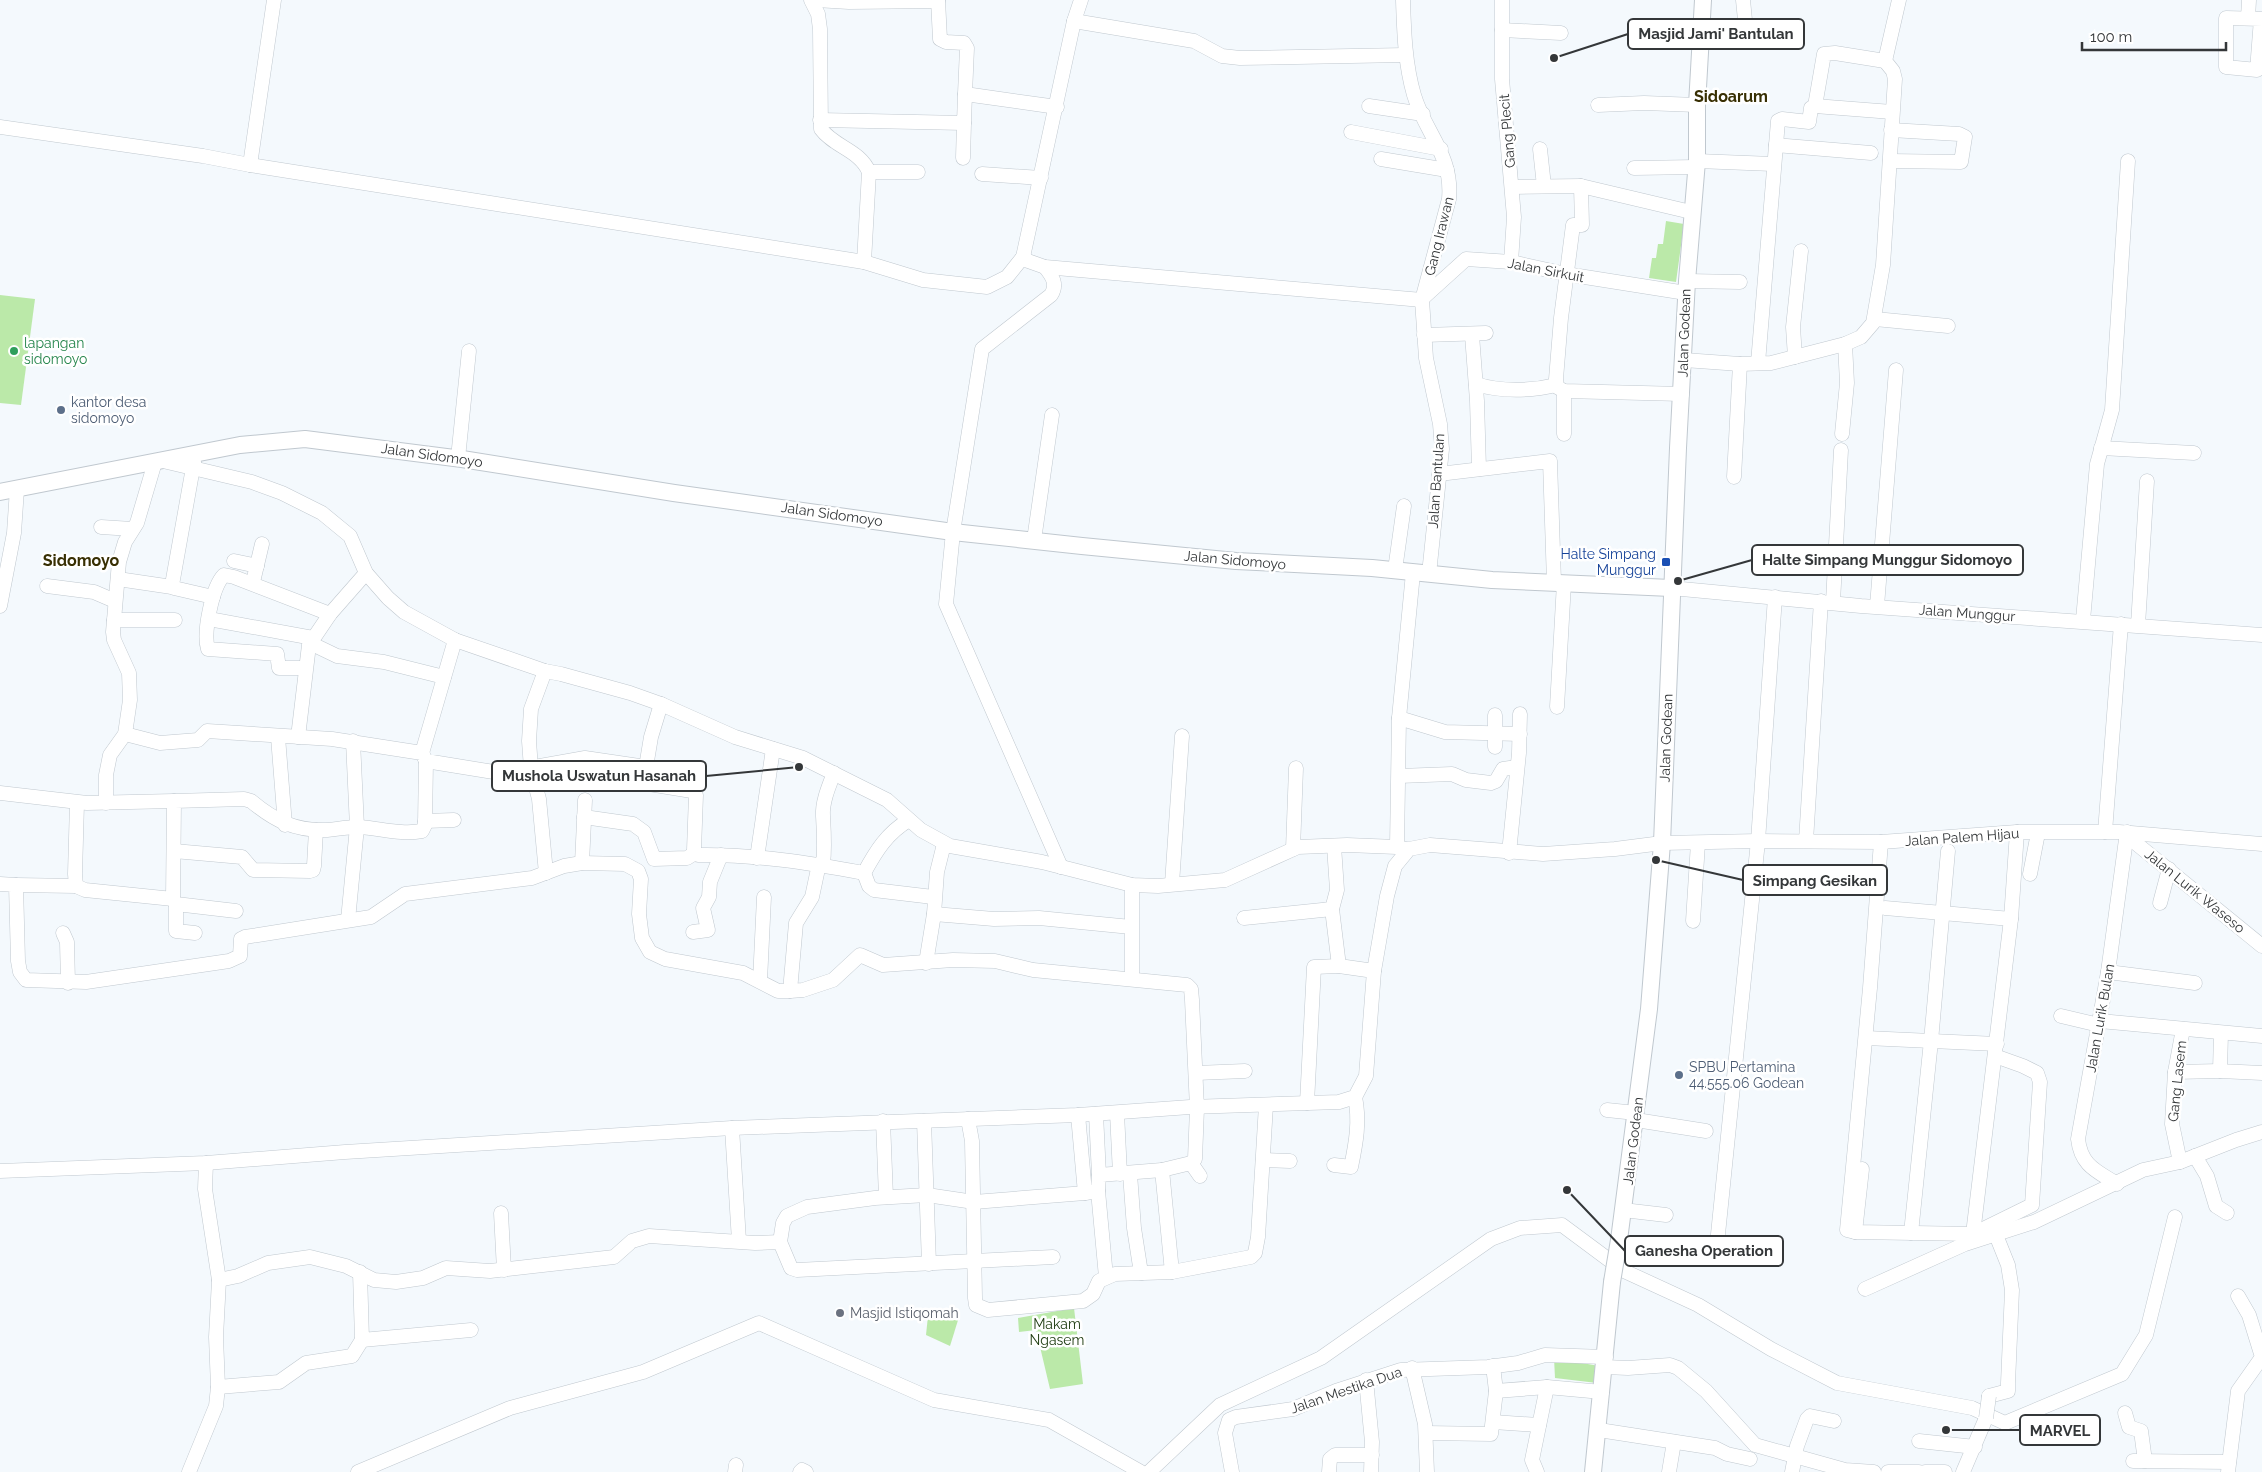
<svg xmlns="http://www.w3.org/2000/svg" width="2262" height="1472" viewBox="0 0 2262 1472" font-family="Raleway,sans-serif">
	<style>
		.green { fill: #bbe9a9 }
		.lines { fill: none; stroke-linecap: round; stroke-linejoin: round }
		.minor-casing { stroke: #c0c8cf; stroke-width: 15 }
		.major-casing { stroke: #c0c8cf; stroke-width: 18 }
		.minor { stroke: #fff; stroke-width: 14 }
		.major { stroke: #fff; stroke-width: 16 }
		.minor-bridge-casing { stroke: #c0c8cf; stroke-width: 15; stroke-linecap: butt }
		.major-bridge-casing { stroke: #c0c8cf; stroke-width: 18; stroke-linecap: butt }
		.minor-bridge { stroke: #fff; stroke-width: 14 }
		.major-bridge { stroke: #fff; stroke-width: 16 }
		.leisure-dot { fill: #2e9e5b; stroke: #fff; stroke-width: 2 }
		.service-dot { fill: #5c6f8a; stroke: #fff; stroke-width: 2 }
		.transit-dot { fill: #1a4fb4; stroke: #fff; stroke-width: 2 }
		.worship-dot { fill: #6b7280; stroke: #fff; stroke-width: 2 }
		.labels { text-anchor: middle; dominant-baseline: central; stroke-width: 5; stroke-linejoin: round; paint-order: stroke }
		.street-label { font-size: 14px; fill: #343739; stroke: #fff }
		.leisure-label { font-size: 14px; fill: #27864d; stroke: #fff; text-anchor: start }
		.service-label { font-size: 14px; fill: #4e5e75; stroke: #fff; text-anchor: start }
		.transit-label { font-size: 14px; fill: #164399; stroke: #fff; text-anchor: end }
		.worship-label { font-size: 14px; fill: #5b616d; stroke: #fff; text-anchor: start }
		.park-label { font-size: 14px; fill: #203d12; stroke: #fff }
		.quarter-label { font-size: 16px; font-weight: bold; fill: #382f03; stroke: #fff }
		.leader { fill: none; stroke: #343739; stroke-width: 2 }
		.callout-dot { fill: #343739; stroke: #fff; stroke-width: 2 }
		.callout { fill: #fff; stroke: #343739; stroke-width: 2 }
		.callout-label { font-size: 15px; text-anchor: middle; font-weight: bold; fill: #343739 }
	</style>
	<rect width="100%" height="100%" fill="#f4f9fd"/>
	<!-- green -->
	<g class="green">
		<path d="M1666,221l18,3 -8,58 -27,-4 3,-20h4l2,-14h5z"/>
		<path d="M0,295l35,4 -14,106 -21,-2z"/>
		<path d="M1074,1308l9,76 -33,5 -14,-59 -17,2 -1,-14z"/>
		<path d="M928,1316l31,1 -9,29 -24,-11z"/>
		<path d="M1554,1358l45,8 -2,17 -42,-5z"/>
	</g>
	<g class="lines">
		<!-- minor casing -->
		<g class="minor-casing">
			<g id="minor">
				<path d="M811,0l7,14 2,15 1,100c13,18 39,21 48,43l-5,90"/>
				<path d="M816,0l33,2 89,-1"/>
				<path d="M938,0l2,39 6,3 18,1 3,5 -2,46"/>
				<path d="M1403,0c1,32 2,64 11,95 11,38 39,60 35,104l-27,101 4,58 14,66 2,25 -13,125"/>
				<path d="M1502,0v79l12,138 -3,45"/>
				<path d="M2248,18l1,-18"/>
				<path d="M2261,19l-4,51 -31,-3v-49l36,1"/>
				<path d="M1074,21l120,20 28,15 18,2 165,-3"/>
				<path d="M1502,30l59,3"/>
				<path d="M1739,35l6,-15 -2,-20"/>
				<path d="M1598,105l46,-2 53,2"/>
				<path d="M1369,106l54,8"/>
				<path d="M1815,106l9,-52 11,-1 50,8"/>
				<path d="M820,120l144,3 1,-29 92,13"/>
				<path d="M0,127l203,29 47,9 614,97 59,18 64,7 20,-10 16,-20 5,4 17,6 377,33"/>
				<path d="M1351,132l90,17"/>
				<path d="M1776,145l95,8"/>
				<path d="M1540,149l4,37"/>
				<path d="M963,158l1,-35"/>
				<path d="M1381,159l66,11"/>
				<path d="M1697,161l76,3"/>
				<path d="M1890,161l71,1 4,-25 -6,-3 -68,-4"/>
				<path d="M250,165l24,-165"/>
				<path d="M1634,168l62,-1"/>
				<path d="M869,172h49"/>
				<path d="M982,174l59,4"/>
				<path d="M1581,186l1,39h-9l-12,93 -5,61 1,8 7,4 118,3"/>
				<path d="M1512,187l69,-1 110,26"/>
				<path d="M1023,257l51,-236 7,-21"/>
				<path d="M1045,267c7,9 13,17 6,28l-69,54 -29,183 -7,72 115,263"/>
				<path d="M1687,281l53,1"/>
				<path d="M1424,297l42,-38 45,3 55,12 120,19"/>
				<path d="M1875,319l73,7"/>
				<path d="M1424,335l62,-2"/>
				<path d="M1472,335l5,66 2,68"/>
				<path d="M1795,357l-2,-30 8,-76"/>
				<path d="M1684,360l56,4 31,-1 74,-19 16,-7 12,-14 10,-58 12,-186 -2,-8 -8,-10 14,-61"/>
				<path d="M1758,363l20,-242 4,-2 27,3 2,-14 4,-2 77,6"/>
				<path d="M1476,384c24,8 56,7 80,1"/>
				<path d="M1564,391v43"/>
				<path d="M1842,434l5,-51 -2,-39"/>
				<path d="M2101,448l93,5"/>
				<path d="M458,458l11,-107"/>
				<path d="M163,461l89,21 30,11 40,20 28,23 16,37 22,25 16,14 51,28 90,31 16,3 69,19 31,11 74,33 68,21 84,42 34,30 29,16 92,16 90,23 26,1 67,-6 73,-33 49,-2 50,2"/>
				<path d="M194,462l-22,123 2,3 39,9"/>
				<path d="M1439,474l111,-13 4,121"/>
				<path d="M1734,477l6,-113"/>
				<path d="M101,527l31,2"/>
				<path d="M1034,540l18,-125"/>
				<path d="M234,561l23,5"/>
				<path d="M1395,570l9,-64"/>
				<path d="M118,579l54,8"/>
				<path d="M253,582l9,-38"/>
				<path d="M47,586l47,6 21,9"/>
				<path d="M1671,588l190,18 401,29"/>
				<path d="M1833,602l8,-152"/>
				<path d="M0,606l14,-73 3,-44"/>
				<path d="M1877,606l19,-236"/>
				<path d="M209,619l104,19"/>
				<path d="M114,620h61"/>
				<path d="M2083,620l14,-156 15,-54 16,-249"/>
				<path d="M2138,625l9,-144"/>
				<path d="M310,643l27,13 47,6 60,15"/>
				<path d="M304,668h-25l-2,-14 -69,-5c-5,-16 4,-62 16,-74l10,2 96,37"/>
				<path d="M545,671l-14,38 -2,32 2,27 8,31 7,74"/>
				<path d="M1557,707l7,-124"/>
				<path d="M1399,718l46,14 75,2"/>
				<path d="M125,734l35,9 38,-3 9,-9 125,8 90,14 4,8 74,12 85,-15 61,9v13l3,4 43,7 4,4 -2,55 4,5c56,-1 112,8 166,18 12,-22 23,-40 45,-53"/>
				<path d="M278,737l7,88"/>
				<path d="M298,737l11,-92 21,-31 36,-41"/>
				<path d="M1495,747v-32"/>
				<path d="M422,753l33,-113"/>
				<path d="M646,767l5,-30 10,-33"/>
				<path d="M1399,776l53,-2 14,6 25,3 5,-2 7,-12 14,-2"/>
				<path d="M0,793l87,10 87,-2"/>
				<path d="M77,803l-2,71 1,12 9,4 88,9 1,-98 70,-2 7,2c24,20 44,30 76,29 10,-1 21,-3 31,-3 22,1 42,8 64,4l3,-6 1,-64"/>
				<path d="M106,803v-28l4,-20 15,-21 5,-34 -1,-27 -15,-33 -1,-8 6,-70 6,-20 12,-19 18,-61"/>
				<path d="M584,817l49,7 11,8 10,27 33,-1 8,-5"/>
				<path d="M425,821l29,-1"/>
				<path d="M2105,832l16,-208"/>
				<path d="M2127,836l135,110"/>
				<path d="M1806,841l15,-240"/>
				<path d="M1881,842l-11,146 -23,242 8,2 118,2 38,-315 6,-87"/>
				<path d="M1293,849l3,-81"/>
				<path d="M1406,849l-9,-2 2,-129 14,-145"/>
				<path d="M174,851l68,6 11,13 57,1 3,-1 1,-4 2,-36"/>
				<path d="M1509,853l10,-100 1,-39"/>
				<path d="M757,858l16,-109"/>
				<path d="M582,863l3,-63"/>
				<path d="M823,864c2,-17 1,-31 0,-48 -1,-14 6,-30 11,-43"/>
				<path d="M864,873l5,13 5,4 59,7"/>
				<path d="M2030,874l8,-41"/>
				<path d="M0,884l16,1 2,76 2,11 6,8 60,2 143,-21 11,-5 1,-17 4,-2 126,-20 34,-23 127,-16 32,-12 18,-3 43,1 13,7 3,8 -2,35 3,24 8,14 15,7 78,14 35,18h12l13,-1 30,-10 27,-25 23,10 70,-5 42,1 38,9 154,15 4,4 1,11 5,108 -2,51 -4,4 -29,7 10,102"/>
				<path d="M1172,884l10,-148"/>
				<path d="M16,885l60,1"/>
				<path d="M173,899l3,5 60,7"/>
				<path d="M2160,903l9,-34"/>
				<path d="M176,904v27l19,2"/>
				<path d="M1885,908l126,11"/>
				<path d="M1332,909l7,57"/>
				<path d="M934,914l60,5 45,-1 92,9"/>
				<path d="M1244,918l88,-9 5,-19 -3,-44"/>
				<path d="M348,920l9,-93 -4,-86"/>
				<path d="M1693,921l5,-78"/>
				<path d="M693,932l15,-2 -5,-22 6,-11 1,-15 11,-27"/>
				<path d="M63,933l4,9 1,41"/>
				<path d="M926,963l8,-49 3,-42 7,-28"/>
				<path d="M2108,972l87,11"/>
				<path d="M1132,979v-94"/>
				<path d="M760,981l4,-84"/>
				<path d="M790,991l6,-68 16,-26 7,-33"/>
				<path d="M2061,1016l38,9"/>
				<path d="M2100,1021l162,15"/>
				<path d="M2221,1033l-1,38 42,2"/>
				<path d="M1866,1038l131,6"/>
				<path d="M2175,1072l45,-1"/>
				<path d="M1196,1073l49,-2"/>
				<path d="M1307,1103l7,-136 25,-1 35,5"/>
				<path d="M1607,1110l29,3"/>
				<path d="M1117,1113l3,61"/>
				<path d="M1096,1114l3,61"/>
				<path d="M968,1119l4,22 3,157 1,7 12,5 95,-9 10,-7 6,-13 16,-7 57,-2 79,-15 4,-4 3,-16 8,-132"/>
				<path d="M1636,1120l70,11"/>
				<path d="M883,1121l3,76"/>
				<path d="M924,1121l5,143"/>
				<path d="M732,1128l7,113"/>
				<path d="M2195,1156l12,20 9,30 11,7"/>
				<path d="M1263,1160l27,1"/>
				<path d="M2180,1162l-8,-38 3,-52 8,-43"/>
				<path d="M1191,1163l9,13"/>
				<path d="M1334,1165l17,2c5,-24 9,-46 4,-70"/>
				<path d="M0,1171l206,-8 139,-11 387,-24 346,-13 112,-8 149,-5 16,-5 11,-21 8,-105 13,-75 8,-30 14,-17 21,-4 113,9 72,-5 47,-6 96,-2 123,1 136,-10h102l143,12"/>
				<path d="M1130,1174l4,54 7,45"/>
				<path d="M2117,1184c-20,-13 -36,-18 -39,-45l30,-167 19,-140"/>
				<path d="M1098,1191l8,86"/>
				<path d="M1085,1193l13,-2 1,-16 63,-5"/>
				<path d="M1623,1210l43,5"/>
				<path d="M501,1213l3,57"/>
				<path d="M1855,1232l7,-63"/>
				<path d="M1911,1233l20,-192 17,-190"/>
				<path d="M1973,1234l59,-29 8,-123 -3,-9 -14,-7 -28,-10"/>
				<path d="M780,1242l3,-19 4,-7 20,-9 68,-9 52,-3 47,7 111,-9 -7,-78"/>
				<path d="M1717,1244l41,-403 17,-244"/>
				<path d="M360,1272l2,68 109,-10"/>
				<path d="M219,1280l19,-4 30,-13 42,-6 36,9 28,14 22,2 27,-4 23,-10 44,3 124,-14 18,-16 17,-5 106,7 25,-1 11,26 6,2 256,-13"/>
				<path d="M1865,1289l100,-45 69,-22 109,-52 37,-8 56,-22 26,-8"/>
				<path d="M1605,1367l23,1 42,-3 8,3 28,23 49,54 90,25 29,2"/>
				<path d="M1412,1368l13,56 2,48"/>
				<path d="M1366,1380l6,62 -1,30"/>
				<path d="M218,1387l61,-5 27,-19 46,-7 10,-16"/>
				<path d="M1496,1391l51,-4 55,5"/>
				<path d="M1989,1396l19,-5v-8l4,-93 -4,-25 -12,-30"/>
				<path d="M2125,1413l4,14 12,4 4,30"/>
				<path d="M1493,1422l46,3"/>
				<path d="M1599,1430l116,18 12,6 23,5"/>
				<path d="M1426,1433l65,1 5,-43 -3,-25"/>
				<path d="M1919,1441l56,6"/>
				<path d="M2133,1461l96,1"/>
				<path d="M189,1472l27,-66 2,-19 -2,-50 3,-57 -14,-91 1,-26"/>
				<path d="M358,1472l152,-64 133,-36 116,-49 175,77 115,20 92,52"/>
				<path d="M735,1472l1,-7"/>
				<path d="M800,1472l2,-2 4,2"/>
				<path d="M1149,1472l71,-67 101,-47 170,-119 29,-11 42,-3 62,46 74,34 73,44 66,34 135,25 33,15 117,-49 24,-39 29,-118"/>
				<path d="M1232,1472l-7,-39 4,-13 7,-3 57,-8 43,-18 65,-21 87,-3 30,-4 27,-8 61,2"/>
				<path d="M1329,1472l1,-13 5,-4h37"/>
				<path d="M1537,1472l-5,-12 15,-73"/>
				<path d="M1669,1472l5,-30"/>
				<path d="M1792,1472l5,-26 10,-27 3,-3 24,5"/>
				<path d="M1888,1472h31"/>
				<path d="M1925,1472h20"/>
				<path d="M1963,1472l23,-54"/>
				<path d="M2228,1472l10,-81 24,-34 -13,-42 -11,-19"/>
			</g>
		</g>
		<!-- major casing -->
		<g class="major-casing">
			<g id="major">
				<path d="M0,492l240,-47 65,-6 157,20 212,34 279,39 129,14 154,15 136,7 120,12 179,8"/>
				<path d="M1619,1240l30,-231 13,-166 16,-395 9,-167 10,-120v-56l6,-105"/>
				<path d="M1593,1472l19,-190"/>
			</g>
		</g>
		<!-- minor -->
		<use href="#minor" class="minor"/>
		<!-- major -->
		<use href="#major" class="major"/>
		<!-- minor-bridge casing -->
		<g class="minor-bridge-casing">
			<path id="minor-bridge" d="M1986,1418l3,-22"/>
		</g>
		<!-- major-bridge casing -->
		<g class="major-bridge-casing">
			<path id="major-bridge" d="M1612,1282l7,-42"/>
		</g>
		<!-- minor-bridge -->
		<use href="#minor-bridge" class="minor-bridge"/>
		<!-- major-bridge -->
		<use href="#major-bridge" class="major-bridge"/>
	</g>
	<!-- markers -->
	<circle class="leisure-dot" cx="14" cy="351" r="5"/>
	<g class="service-dot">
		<circle cx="61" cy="410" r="5"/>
		<circle cx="1679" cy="1075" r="5"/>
	</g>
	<rect class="transit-dot" x="1661" y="557" width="10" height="10" rx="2.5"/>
	<circle class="worship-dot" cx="840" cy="1313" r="5"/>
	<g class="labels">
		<!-- street labels -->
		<g class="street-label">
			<text transform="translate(1507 131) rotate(-95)">Gang Plecit</text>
			<text transform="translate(1439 236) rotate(-76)">Gang Irawan</text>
			<text transform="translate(1546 270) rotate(11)">Jalan Sirkuit</text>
			<text transform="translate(1684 333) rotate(-88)">Jalan Godean</text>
			<text transform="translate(432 455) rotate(8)">Jalan Sidomoyo</text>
			<text transform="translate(1436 481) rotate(-86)">Jalan Bantulan</text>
			<text transform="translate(832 514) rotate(8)">Jalan Sidomoyo</text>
			<text transform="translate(1235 560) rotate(5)">Jalan Sidomoyo</text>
			<text transform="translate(1967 613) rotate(4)">Jalan Munggur</text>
			<text transform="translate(1666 738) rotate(-88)">Jalan Godean</text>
			<text transform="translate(1962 837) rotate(-4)">Jalan Palem Hijau</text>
			<text transform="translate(2195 891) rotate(39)">Jalan Lurik Waseso</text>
			<text transform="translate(2100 1018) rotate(-80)">Jalan Lurik Bulan</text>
			<text transform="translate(2177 1081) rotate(-84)">Gang Lasem</text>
			<text transform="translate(1633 1141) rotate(-83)">Jalan Godean</text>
			<text transform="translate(1346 1390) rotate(-19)">Jalan Mestika Dua</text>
		</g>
		<!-- leisure labels -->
		<g class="leisure-label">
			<text x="24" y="343">lapangan<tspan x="24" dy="16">sidomoyo</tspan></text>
		</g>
		<!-- service labels -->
		<g class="service-label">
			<text x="71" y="402">kantor desa<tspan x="71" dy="16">sidomoyo</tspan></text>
			<text x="1689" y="1067">SPBU Pertamina<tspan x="1689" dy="16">44.555.06 Godean</tspan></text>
		</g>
		<!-- transit labels -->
		<g class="transit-label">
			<text x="1656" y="554">Halte Simpang<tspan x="1656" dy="16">Munggur</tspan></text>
		</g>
		<!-- worship labels -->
		<g class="worship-label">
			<text x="850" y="1313">Masjid Istiqomah</text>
		</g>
		<!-- park labels -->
		<g class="park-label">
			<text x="1057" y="1324">Makam<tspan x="1057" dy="16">Ngasem</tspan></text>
		</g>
		<!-- quarter labels -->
		<g class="quarter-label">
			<text x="1731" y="96">Sidoarum</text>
			<text x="81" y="560">Sidomoyo</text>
		</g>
	</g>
	<!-- callouts -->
	<path class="leader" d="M1554 58L1628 34M1678 581L1752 560M799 767L706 776M1656 860L1743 880M1567 1190L1625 1251M1946 1430L2020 1430"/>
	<g class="callout-dot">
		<circle cx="1554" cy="58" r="5"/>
		<circle cx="1678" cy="581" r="5"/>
		<circle cx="799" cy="767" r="5"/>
		<circle cx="1656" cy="860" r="5"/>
		<circle cx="1567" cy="1190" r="5"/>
		<circle cx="1946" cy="1430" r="5"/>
	</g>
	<g class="callout">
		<rect x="1628" y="19" width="176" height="30" rx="5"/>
		<rect x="1752" y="545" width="271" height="30" rx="5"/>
		<rect x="492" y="761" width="214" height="30" rx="5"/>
		<rect x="1743" y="865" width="144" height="30" rx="5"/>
		<rect x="1625" y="1236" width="158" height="30" rx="5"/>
		<rect x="2020" y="1415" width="80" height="30" rx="5"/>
	</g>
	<g class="callout-label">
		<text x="1716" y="39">Masjid Jami' Bantulan</text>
		<text x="1887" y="565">Halte Simpang Munggur Sidomoyo</text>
		<text x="599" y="781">Mushola Uswatun Hasanah</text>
		<text x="1815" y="886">Simpang Gesikan</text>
		<text x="1704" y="1256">Ganesha Operation</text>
		<text x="2060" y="1436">MARVEL</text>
	</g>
	<!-- scale -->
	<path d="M2082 42v8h144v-8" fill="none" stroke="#343739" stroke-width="2.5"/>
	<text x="2090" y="42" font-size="15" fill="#343739" stroke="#ffffff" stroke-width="4" paint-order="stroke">100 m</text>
</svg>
